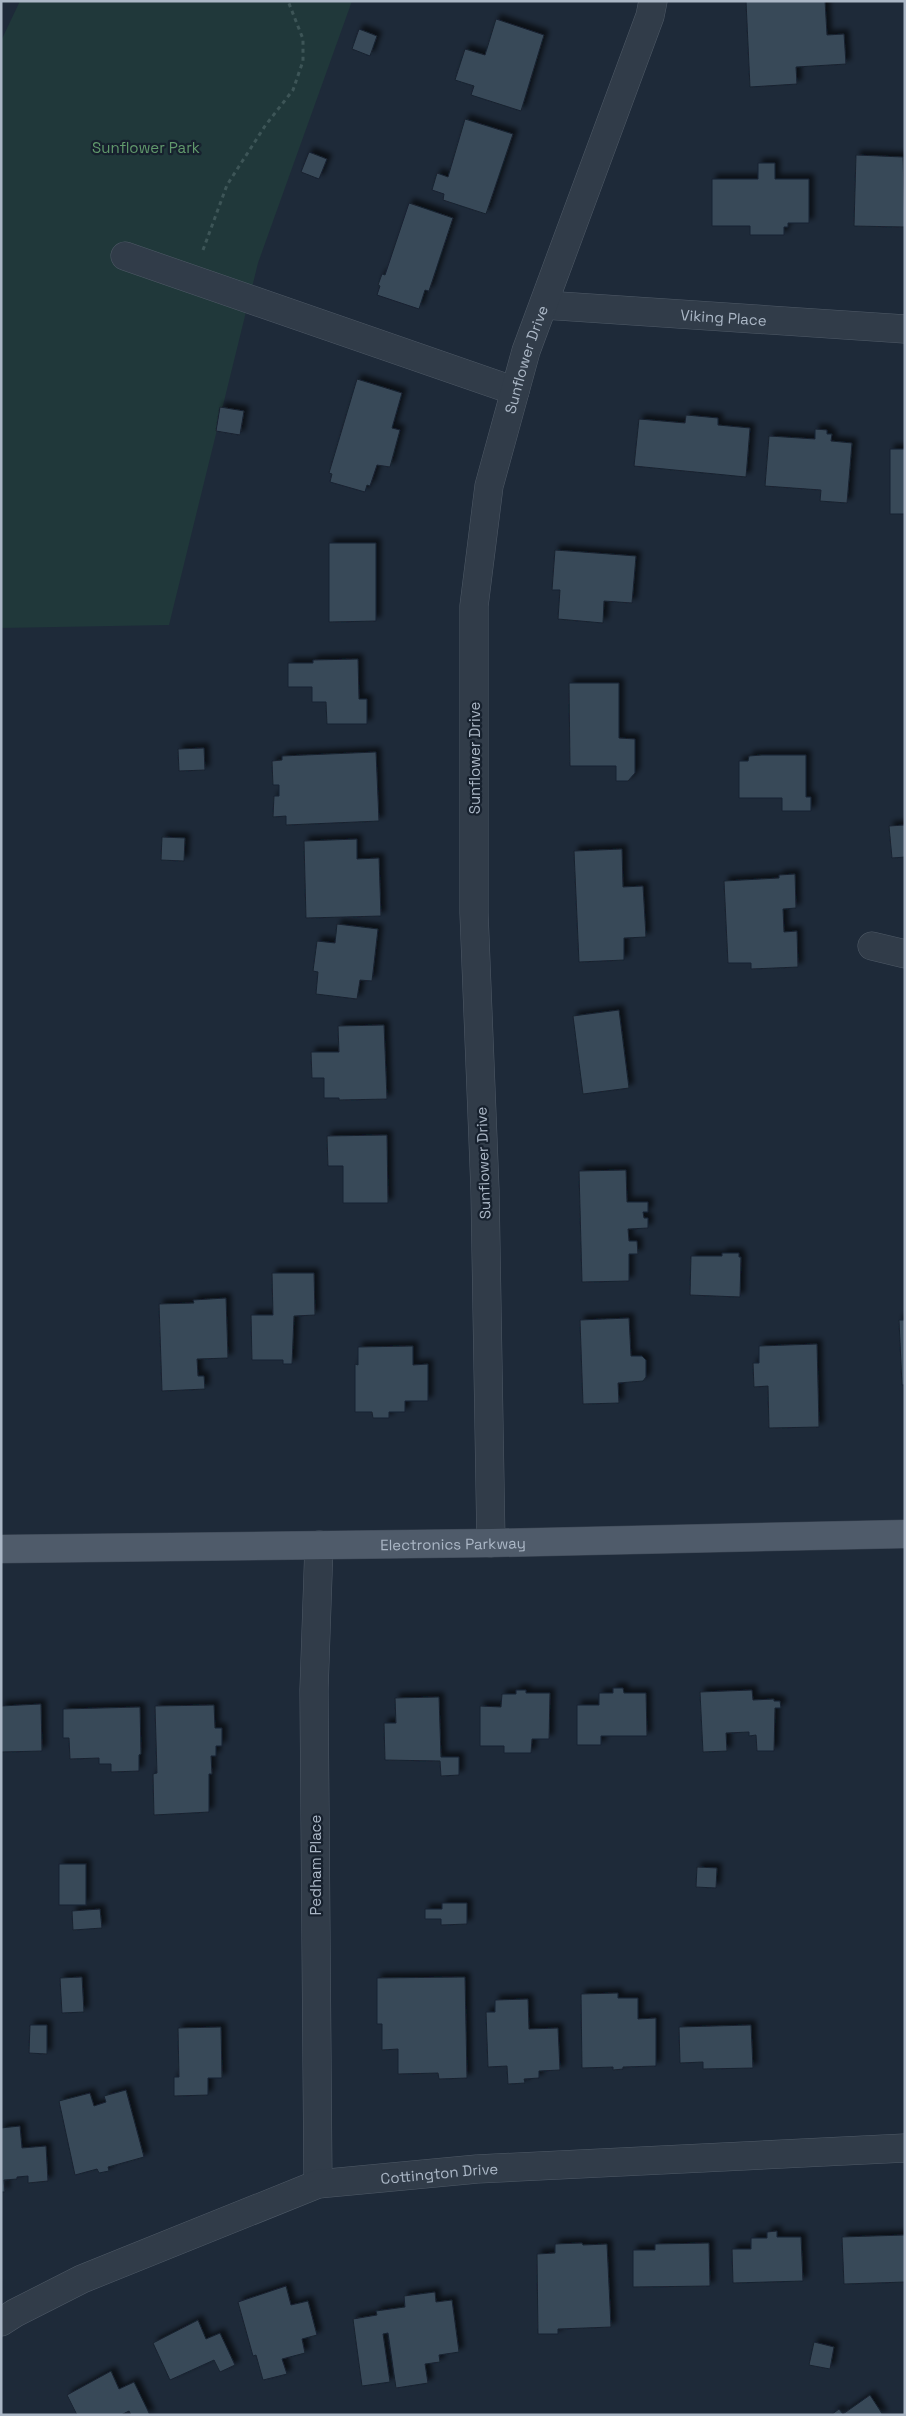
<svg xmlns="http://www.w3.org/2000/svg" width="906" height="2416" viewBox="0 0 906 2416" font-family="'Space Grotesk',sans-serif">
	<style>
		.green { fill: #20383a }
		.building { fill: #394959; stroke: #192330; filter: url(#shadow) }
		.lines { fill: none; stroke-linecap: round; stroke-linejoin: round }
		.minor-casing { stroke: #4f5a67; stroke-width: 29 }
		.major-casing { stroke: #3b4553; stroke-width: 29 }
		.path { stroke: #3d5557; stroke-width: 3; stroke-dasharray: 4 4; stroke-linecap: butt }
		.minor { stroke: #313c49; stroke-width: 28 }
		.major { stroke: #4f5b6a; stroke-width: 28 }
		.labels { text-anchor: middle; dominant-baseline: central; stroke-width: 4.5; stroke-linejoin: round; paint-order: stroke }
		.park-label { font-size: 15px; fill: #61996c; stroke: #17212e }
		.street-label { font-size: 15px; fill: #abb7c6; stroke: #17212e }
	</style>
	<defs>
		<filter id="shadow"><feDropShadow dx="4.5" dy="-4.5" stdDeviation="2.5" flood-color="#0009"/></filter>
	</defs>
	<rect width="100%" height="100%" fill="#1e2a39"/>
	<!-- green -->
	<path class="green" d="M20,1h332l-94,262 -89,362 -168,3v-587z"/>
	<!-- building -->
	<g class="building">
		<path d="M746,1h79l2,34 17,-1 2,30 -50,3 1,17 -47,3z"/>
		<path d="M496,19l48,16 -23,76 -50,-16 3,-9 -19,-6 10,-31 20,6z"/>
		<path d="M359,29l18,7 -7,20 -18,-7z"/>
		<path d="M465,119l48,15 -27,80 -43,-14 1,-6 -12,-4 5,-17 11,4z"/>
		<path d="M309,152l18,7 -8,20 -18,-7z"/>
		<path d="M856,155l47,2 2,70 -51,-1z"/>
		<path d="M758,163h17v16h34v44h-21v4h-4v8h-34v-9h-38v-47h46z"/>
		<path d="M409,203l44,15 -24,73 -4,-1 -6,19 -42,-14 3,-9 -2,-1 4,-11 3,1z"/>
		<path d="M357,379l45,14 -10,35 8,2 -10,37 -13,-2 -7,21 -3,-1 -2,7 -35,-10 2,-8 -3,-1z"/>
		<path d="M220,407l24,4 -4,24 -24,-4z"/>
		<path d="M686,415l32,3v7l32,3 -4,49 -112,-11 5,-47 46,4z"/>
		<path d="M815,429l12,1v4h5l-1,7 21,2 -5,60 -27,-2 1,-11 -56,-4 4,-50 46,3z"/>
		<rect x="890" y="449" width="15" height="65"/>
		<path d="M329,543h47v78l-47,1z"/>
		<path d="M555,550l81,6 -4,47 -28,-2 -1,22 -45,-4 2,-29h-8z"/>
		<path d="M358,659l1,40h8v25h-40l-1,-22h-14v-15h-24v-24h25v-3z"/>
		<path d="M569,683h50v55l16,1v34l-7,8h-12v-15h-46z"/>
		<path d="M204,748l1,22 -26,1 -1,-22z"/>
		<path d="M376,752l3,69 -93,4v-9l-13,1 1,-21h5v-11h-6l-1,-24 10,-1v-4z"/>
		<path d="M762,755h44v42h5v14h-29v-13h-43v-37h9l1,-5z"/>
		<path d="M905,825v32l-13,1 -3,-32z"/>
		<path d="M162,837l23,1 -1,23 -23,-1z"/>
		<path d="M357,839v20l22,-1 2,58 -75,2 -2,-77z"/>
		<path d="M622,849l1,38 20,-1 3,51 -22,1v22l-45,2 -5,-111z"/>
		<path d="M795,874l1,34 -13,1 1,23 13,-1 1,36 -47,2v-6h-23l-4,-82 55,-3v-3z"/>
		<path d="M337,924l41,5 -6,52 -12,-1 -3,19 -41,-5 2,-22 -5,-1 4,-30 18,2z"/>
		<path d="M619,1010l10,78 -46,6 -10,-78z"/>
		<path d="M384,1025l3,74 -48,1v-2h-15v-20h-12l-1,-26h28l-1,-26z"/>
		<path d="M387,1135l1,68h-45v-37h-15l-1,-30z"/>
		<path d="M626,1170l1,32h21v10h-5l1,6h4v10l-20,1 1,12h8l1,13h-9v27l-47,1 -3,-111z"/>
		<path d="M722,1253h17v4h2l-1,40 -50,-2 1,-39h31z"/>
		<path d="M272,1273h42l1,42 -21,1 -2,48h-9v-4h-31l-1,-45h22z"/>
		<path d="M226,1298l2,60 -31,1 1,17h6l1,13 -43,2 -3,-87 35,-1 -1,-3z"/>
		<path d="M629,1318l2,38h11l4,4v17l-3,4 -25,2 1,20 -36,1 -3,-84z"/>
		<path d="M899,1320h6v65h-3z"/>
		<path d="M817,1344l2,83 -50,1 -1,-42 -14,1 -1,-24h6v-17z"/>
		<path d="M413,1346v19l15,-1v37h-23v11h-16v6h-16l-1,-6h-17v-48l3,1v-18z"/>
		<path d="M613,1688h10l1,5h22l1,43h-46v9h-24v-40h22v-12h14z"/>
		<path d="M516,1690h10v3h24l-1,46h-17l-1,14h-27v-7h-24v-40l21,1 1,-13h14z"/>
		<path d="M752,1690l1,10 21,-1v2h6l1,7h-6l-1,43h-17l-1,-16 -7,1v-4l-23,1 1,18 -24,1 -3,-60z"/>
		<path d="M439,1697l2,60h18v18l-18,1 -1,-15 -55,-1 -1,-37h12l-1,-25z"/>
		<path d="M41,1704l1,47 -41,1v-46z"/>
		<path d="M214,1705l1,23h7v18h-6v10h-5l1,18h-3v38l-55,3 -1,-41 4,-1 -2,-67z"/>
		<path d="M140,1707l1,47 -2,1v16l-28,1v-8h-12v-6l-29,1 -1,-21h-6v-29z"/>
		<rect x="59" y="1864" width="27" height="41"/>
		<path d="M697,1867l20,1 -1,20 -20,-1z"/>
		<path d="M442,1903h25v21l-26,1v-6h-16v-10h17z"/>
		<path d="M100,1909l2,19 -29,2 -1,-19z"/>
		<path d="M82,1977l2,35 -22,1 -2,-35z"/>
		<path d="M465,1977l2,101 -28,1 -1,-6 -40,1v-25l-16,1v-26h-5v-46z"/>
		<path d="M618,1993v5h20v21l18,-1v48l-33,1v2l-10,1v-3l-31,1 -1,-74z"/>
		<path d="M528,1999l1,30 29,-1 2,42 -21,1v7l-15,1 1,4 -17,1 -1,-18 -19,1 -2,-55h9v-12z"/>
		<path d="M30,2025h17v29l-18,-1z"/>
		<path d="M751,2025l2,43 -50,1v-7l-23,1 -1,-36z"/>
		<path d="M221,2027l1,51h-14v17l-34,1v-19h5l-1,-49z"/>
		<path d="M126,2090l18,67 -36,10 1,4 -10,2 -2,-4 -22,6 -16,-74 31,-8 4,13 12,-4 -2,-6z"/>
		<path d="M20,2126l2,22 24,-2 2,35 -20,2v-7l-11,1v2l-13,1 1,12h-4v-64z"/>
		<path d="M777,2231v6h24l2,44 -70,2 -1,-34h19v-11h16v-6z"/>
		<path d="M905,2235v47l-61,2 -2,-47z"/>
		<path d="M582,2243l1,2 24,-1 4,83 -53,2v5h-20l-1,-80 18,-1v-9z"/>
		<path d="M709,2243l1,43 -77,1v-37h22v-6z"/>
		<path d="M286,2286l5,19 17,-4 9,34 -15,4 3,14 -23,6 5,15 -24,6 -7,-25 -3,1 -15,-54z"/>
		<path d="M435,2292l1,10 16,-2 7,52 -20,3 1,7 -15,2 3,19 -32,5 -8,-55 -5,1 7,48 -28,4 -9,-67 24,-4 -1,-4 29,-4 -1,-11z"/>
		<path d="M198,2320l8,19 14,-6 15,32 -15,7 -6,-12 -44,20 -17,-37z"/>
		<path d="M814,2342l20,5 -4,22 -21,-4z"/>
		<path d="M111,2371l8,18 15,-7 16,33h-19l-2,-4 -8,4h-44l-10,-20z"/>
		<path d="M870,2395l13,20h-52l8,-6 4,5z"/>
	</g>
	<g class="lines">
		<!-- minor casing -->
		<g class="minor-casing">
			<g id="minor">
				<path d="M125,256l390,135"/>
				<path id="s1" d="M544,305l361,24"/>
				<path d="M872,946l33,8"/>
				<path id="s2" d="M491,1543l-6,-353 -11,-277v-307l15,-120 37,-135 124,-335 3,-15"/>
				<path d="M318,2184l-4,-494 5,-145"/>
				<path id="s3" d="M1,2322l14,-9 67,-34 236,-95 159,-15 428,-21"/>
			</g>
		</g>
		<!-- major casing -->
		<g class="major-casing">
			<g id="major">
				<path id="s4" d="M1,1549l490,-6 414,-9"/>
			</g>
		</g>
		<!-- path -->
		<path class="path" d="M203,250l24,-65 38,-59 28,-36 10,-29v-22l-15,-38"/>
		<!-- minor -->
		<use href="#minor" class="minor"/>
		<!-- major -->
		<use href="#major" class="major"/>
	</g>
	<g class="labels">
		<!-- park labels -->
		<g class="park-label">
			<text x="146" y="147">Sunflower Park</text>
		</g>
		<!-- street labels -->
		<g class="street-label">
			<text stroke="none"><textPath href="#s1" startOffset="180">Viking Place</textPath></text>
			<text stroke="none"><textPath href="#s2" startOffset="1190">Sunflower Drive</textPath></text>
			<text transform="translate(474 758) rotate(-90)">Sunflower Drive</text>
			<text transform="translate(483 1163) rotate(-92)">Sunflower Drive</text>
			<text stroke="none"><textPath href="#s4" startOffset="452">Electronics Parkway</textPath></text>
			<text transform="translate(315 1865) rotate(-90)">Pedham Place</text>
			<text stroke="none"><textPath href="#s3" startOffset="468">Cottington Drive</textPath></text>
		</g>
	</g>
	<!-- border -->
	<rect width="906" height="2416" fill="none" stroke="#abb7c6" stroke-width="5"/>
</svg>
